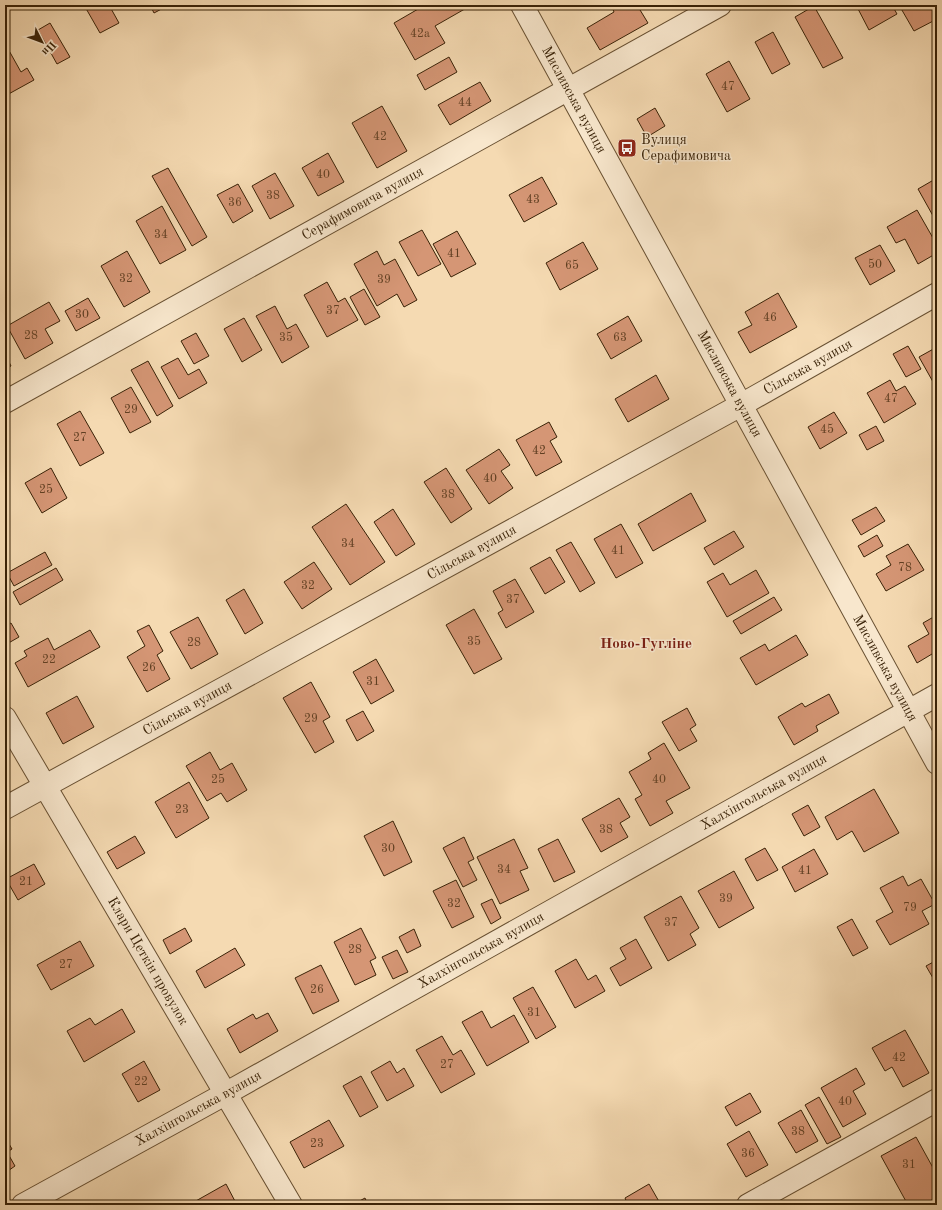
<svg xmlns="http://www.w3.org/2000/svg" width="942" height="1210" viewBox="0 0 942 1210" font-family="'Old Standard TT',serif">
	<style>
		.building { fill: #d59675; stroke: #392207 }
		.lines { fill: none; stroke-linecap: round; stroke-linejoin: round }
		.minor-casing { stroke: #685032; stroke-width: 24 }
		.minor { stroke: #f8e7cd; stroke-width: 22 }
		.labels { text-anchor: middle; dominant-baseline: central; stroke-width: 3; stroke-linejoin: round; paint-order: stroke }
		.number-label { font-size: 12px; fill: #603f22 }
		.street-label { font-size: 14px; fill: #392207; stroke: #f8e7cd }
		.poi-label { font-size: 14px; fill: #392207; stroke: #f8e7cd; text-anchor: start }
		.neighbourhood-label { font-size: 15px; font-weight: bold; fill: #7a1f14; stroke: #f8e7cd }
	</style>
	<rect width="100%" height="100%" fill="#f5dab2"/>
	<filter id="stains"><feTurbulence type="fractalNoise" baseFrequency=".005" numOctaves="4"/><feColorMatrix values="0 0 0 0 .2 0 0 0 0 .09 0 0 0 0 .02 0 0 0 .5 -.17"/></filter>
	<radialGradient id="worn" r=".72"><stop offset=".6" stop-color="#630" stop-opacity="0"/><stop offset="1" stop-color="#630" stop-opacity=".3"/></radialGradient>
	<!-- building -->
	<g class="building">
		<path d="M84,5h25l10,18 -19,10z"/>
		<path d="M150,5h19l-15,8z"/>
		<path d="M425,5h45v1l-35,20 10,17 -30,17 -21,-37z"/>
		<path d="M616,5h21l11,18 -48,27 -13,-22 27,-16 -2,-5z"/>
		<path d="M856,5h36l5,9 -28,16z"/>
		<path d="M899,5h38v14l-23,12z"/>
		<path d="M814,6l29,52 -20,10 -28,-51z"/>
		<path d="M50,23l20,34 -13,7 -19,-34z"/>
		<path d="M773,32l17,32 -18,10 -17,-32z"/>
		<path d="M7,47l14,25 6,-4 7,12 -29,16v-48z"/>
		<path d="M449,57l8,15 -32,18 -8,-15z"/>
		<path d="M729,61l21,38 -23,13 -21,-38z"/>
		<path d="M480,82l11,19 -41,24 -12,-20z"/>
		<path d="M382,106l25,45 -30,17 -25,-45z"/>
		<path d="M655,108l10,18 -18,11 -10,-18z"/>
		<path d="M328,153l16,29 -26,14 -16,-28z"/>
		<path d="M168,168l39,69 -15,9 -40,-70z"/>
		<path d="M275,173l19,33 -24,13 -18,-33z"/>
		<path d="M542,177l15,27 -33,18 -15,-27z"/>
		<path d="M937,178v45l-19,-34z"/>
		<path d="M238,184l15,27 -20,12 -16,-28z"/>
		<path d="M162,206l24,44 -26,14 -24,-43z"/>
		<path d="M917,210l20,35v8l-19,11 -13,-25 -9,4 -9,-16z"/>
		<path d="M422,230l19,34 -23,12 -19,-34z"/>
		<path d="M457,231l19,33 -25,13 -18,-33z"/>
		<path d="M583,242l15,27 -38,21 -14,-27z"/>
		<path d="M880,245l15,26 -25,14 -15,-27z"/>
		<path d="M127,251l23,41 -26,15 -23,-41z"/>
		<path d="M377,251l7,14 11,-6 22,41 -13,7 -7,-13 -20,12 -23,-42z"/>
		<path d="M327,282l11,20 7,-4 13,22 -31,17 -23,-42z"/>
		<path d="M364,289l16,28 -15,8 -15,-28z"/>
		<path d="M778,293l19,34 -47,26 -12,-21 14,-7 -7,-13z"/>
		<path d="M88,298l12,20 -24,13 -11,-20z"/>
		<path d="M49,302l11,19 -15,8 8,14 -28,16 -18,-33z"/>
		<path d="M275,306l12,23 9,-5 13,23 -27,16 -26,-47z"/>
		<path d="M628,316l14,25 -31,18 -14,-25z"/>
		<path d="M244,318l18,32 -20,12 -18,-33z"/>
		<path d="M196,333l13,23 -15,8 -13,-23z"/>
		<path d="M908,346l13,23 -15,8 -13,-23z"/>
		<path d="M937,347v42l-18,-32z"/>
		<path d="M5,354l6,12 -6,3z"/>
		<path d="M178,358l10,17 11,-6 8,14 -28,16 -18,-32z"/>
		<path d="M148,361l25,45 -16,10 -26,-46z"/>
		<path d="M656,375l13,24 -41,23 -13,-23z"/>
		<path d="M890,380l6,11 9,-5 11,18 -32,19 -17,-30z"/>
		<path d="M131,387l20,35 -21,11 -19,-35z"/>
		<path d="M80,411l24,42 -24,13 -23,-42z"/>
		<path d="M834,412l13,21 -27,16 -12,-22z"/>
		<path d="M549,422l8,15 -7,4 12,21 -26,14 -20,-36z"/>
		<path d="M876,426l8,15 -17,9 -8,-15z"/>
		<path d="M499,449l11,16 -9,6 12,17 -24,16 -23,-34z"/>
		<path d="M51,468l16,30 -25,15 -17,-30z"/>
		<path d="M446,468l26,41 -21,14 -27,-41z"/>
		<path d="M691,493l15,28 -53,30 -15,-27z"/>
		<path d="M346,504l39,58 -35,23 -38,-58z"/>
		<path d="M876,507l9,14 -24,14 -9,-15z"/>
		<path d="M393,509l22,35 -19,12 -22,-34z"/>
		<path d="M621,524l22,39 -27,15 -22,-39z"/>
		<path d="M734,531l10,16 -30,18 -10,-17z"/>
		<path d="M877,535l6,11 -19,11 -6,-11z"/>
		<path d="M571,542l24,41 -15,9 -24,-42z"/>
		<path d="M908,544l16,26 -38,21 -10,-17 15,-9 -5,-9z"/>
		<path d="M45,552l7,13 -38,21 -7,-13z"/>
		<path d="M550,557l15,25 -20,12 -15,-26z"/>
		<path d="M314,562l18,27 -30,20 -18,-27z"/>
		<path d="M56,568l7,12 -43,25 -7,-13z"/>
		<path d="M756,570l13,23 -42,24 -20,-35 16,-9 7,12z"/>
		<path d="M515,579l19,33 -28,16 -8,-15 5,-3 -10,-19z"/>
		<path d="M244,589l19,34 -18,11 -19,-34z"/>
		<path d="M774,597l8,13 -41,24 -8,-13z"/>
		<path d="M474,609l28,50 -28,15 -28,-49z"/>
		<path d="M937,615v36l-20,12 -9,-17 21,-12 -6,-11z"/>
		<path d="M198,617l20,37 -27,15 -21,-37z"/>
		<path d="M11,623l8,14 -14,8v-19z"/>
		<path d="M149,625l14,26 -6,4 13,24 -23,13 -20,-35 18,-11 -8,-15z"/>
		<path d="M90,630l10,17 -72,40 -13,-24 12,-7 -3,-5 24,-13 6,12z"/>
		<path d="M796,635l12,20 -52,30 -16,-27 25,-14 4,7z"/>
		<path d="M376,659l18,32 -23,13 -18,-32z"/>
		<path d="M311,682l19,35 -7,4 11,21 -19,11 -32,-55z"/>
		<path d="M829,694l10,19 -23,13 2,5 -24,14 -16,-28 24,-14 3,4z"/>
		<path d="M77,696l17,31 -31,17 -17,-31z"/>
		<path d="M687,708l9,17 -6,4 7,12 -18,10 -17,-29z"/>
		<path d="M363,711l11,20 -17,10 -11,-21z"/>
		<path d="M664,743l26,45 -24,13 7,12 -23,13 -15,-27 7,-4 -13,-23 22,-13 -3,-6z"/>
		<path d="M210,752l10,18 12,-7 15,27 -20,12 -6,-9 -14,8 -21,-35z"/>
		<path d="M189,782l20,36 -33,20 -21,-36z"/>
		<path d="M874,789l25,44 -35,19 -12,-21 -15,9 -12,-23z"/>
		<path d="M619,798l11,19 -10,6 8,14 -27,15 -19,-33z"/>
		<path d="M808,805l12,22 -16,9 -12,-22z"/>
		<path d="M393,821l19,41 -28,14 -20,-40z"/>
		<path d="M135,836l10,17 -28,16 -10,-17z"/>
		<path d="M464,837l10,22 -6,3 9,18 -14,7 -20,-39z"/>
		<path d="M514,839l14,29 -8,3 9,19 -29,14 -23,-47z"/>
		<path d="M558,839l17,33 -21,10 -16,-33z"/>
		<path d="M765,848l13,22 -21,11 -12,-22z"/>
		<path d="M814,849l14,25 -33,18 -13,-25z"/>
		<path d="M34,864l11,20 -27,16 -12,-21z"/>
		<path d="M734,871l20,37 -35,20 -21,-37z"/>
		<path d="M903,876l5,10 13,-7 14,25 -13,7 7,13 -39,21 -14,-24 17,-9 -13,-24z"/>
		<path d="M456,880l18,37 -22,11 -19,-37z"/>
		<path d="M681,896l18,32 -9,6 6,11 -28,16 -24,-44z"/>
		<path d="M492,899l9,19 -10,6 -10,-20z"/>
		<path d="M852,919l16,29 -15,8 -16,-29z"/>
		<path d="M185,928l7,13 -22,13 -7,-14z"/>
		<path d="M361,928l15,30 -6,3 6,14 -21,10 -21,-43z"/>
		<path d="M414,929l7,17 -14,7 -8,-16z"/>
		<path d="M636,939l16,29 -32,18 -10,-18 16,-9 -6,-11z"/>
		<path d="M80,941l14,25 -43,24 -14,-25z"/>
		<path d="M235,948l10,17 -40,23 -9,-17z"/>
		<path d="M397,950l11,22 -15,7 -11,-22z"/>
		<path d="M576,959l12,21 8,-5 9,16 -30,17 -20,-37z"/>
		<path d="M937,960v25l-11,-19z"/>
		<path d="M321,965l18,36 -26,13 -18,-36z"/>
		<path d="M533,987l23,40 -20,12 -23,-41z"/>
		<path d="M122,1009l13,23 -51,30 -17,-31 23,-13 5,7z"/>
		<path d="M482,1011l9,17 23,-13 15,27 -42,24 -25,-44z"/>
		<path d="M268,1013l10,18 -38,22 -13,-24 26,-15 3,5z"/>
		<path d="M905,1030l24,43 -26,14 -11,-20 -7,4 -13,-23z"/>
		<path d="M442,1036l11,19 8,-5 14,24 -34,19 -25,-43z"/>
		<path d="M144,1061l16,29 -22,12 -16,-28z"/>
		<path d="M390,1061l7,12 7,-5 10,18 -27,15 -16,-29z"/>
		<path d="M856,1068l9,16 -12,7 13,23 -23,13 -22,-39z"/>
		<path d="M361,1076l17,31 -18,10 -17,-31z"/>
		<path d="M750,1093l11,19 -25,14 -11,-19z"/>
		<path d="M819,1097l22,40 -14,7 -22,-39z"/>
		<path d="M801,1110l17,31 -22,12 -18,-30z"/>
		<path d="M329,1120l15,26 -40,22 -14,-26z"/>
		<path d="M749,1131l19,34 -22,12 -19,-33z"/>
		<path d="M5,1137l7,12 -5,3 8,14 -10,7z"/>
		<path d="M916,1137l21,38v22l-14,8h-15l-27,-49z"/>
		<path d="M226,1184l11,21h-42l-1,-3z"/>
		<path d="M649,1184l12,21h-33l-3,-7z"/>
		<path d="M365,1198l3,7h-16z"/>
	</g>
	<g class="lines">
		<!-- minor casing -->
		<g class="minor-casing">
			<g id="minor">
				<path id="s1" d="M522,5l415,758"/>
				<path id="s2" d="M5,402l715,-397"/>
				<path id="s3" d="M5,718l286,487"/>
				<path id="s4" d="M5,808l736,-403 196,-111"/>
				<path id="s5" d="M23,1205l202,-111 712,-399"/>
				<path d="M748,1205l189,-105"/>
			</g>
		</g>
		<!-- minor -->
		<use href="#minor" class="minor"/>
	</g>
	<!-- icons -->
	<defs>
		<g id="bus-square" transform="scale(1)"><rect x="-9" y="-9" width="18" height="18" rx="4" fill="#8f2418" stroke="#f8e7cd"/><path d="M-5-6H5V4H4V6H2V4H-2V6H-4V4H-5ZM-3.5-4V0h7V-4ZM-3.5 1.2v1.5H-2V1.2ZM2 1.2v1.5H3.5V1.2Z" fill="#fff"/></g>
	</defs>
	<g fill-rule="evenodd">
		<use href="#bus-square" x="627" y="148"/>
	</g>
	<g class="labels">
		<!-- number labels -->
		<g class="number-label">
			<text x="420" y="34">42а</text>
			<text x="728" y="87">47</text>
			<text x="465" y="103">44</text>
			<text x="380" y="137">42</text>
			<text x="323" y="175">40</text>
			<text x="273" y="196">38</text>
			<text x="533" y="200">43</text>
			<text x="235" y="203">36</text>
			<text x="161" y="235">34</text>
			<text x="454" y="254">41</text>
			<text x="875" y="265">50</text>
			<text x="572" y="266">65</text>
			<text x="126" y="279">32</text>
			<text x="384" y="280">39</text>
			<text x="333" y="311">37</text>
			<text x="82" y="315">30</text>
			<text x="770" y="318">46</text>
			<text x="31" y="336">28</text>
			<text x="286" y="338">35</text>
			<text x="620" y="338">63</text>
			<text x="891" y="399">47</text>
			<text x="131" y="410">29</text>
			<text x="827" y="430">45</text>
			<text x="80" y="438">27</text>
			<text x="539" y="451">42</text>
			<text x="490" y="479">40</text>
			<text x="46" y="490">25</text>
			<text x="448" y="495">38</text>
			<text x="348" y="544">34</text>
			<text x="618" y="551">41</text>
			<text x="905" y="568">78</text>
			<text x="308" y="586">32</text>
			<text x="513" y="600">37</text>
			<text x="474" y="642">35</text>
			<text x="194" y="643">28</text>
			<text x="49" y="660">22</text>
			<text x="149" y="668">26</text>
			<text x="373" y="682">31</text>
			<text x="311" y="719">29</text>
			<text x="218" y="780">25</text>
			<text x="659" y="780">40</text>
			<text x="182" y="810">23</text>
			<text x="606" y="830">38</text>
			<text x="388" y="849">30</text>
			<text x="504" y="870">34</text>
			<text x="805" y="871">41</text>
			<text x="26" y="882">21</text>
			<text x="726" y="899">39</text>
			<text x="454" y="904">32</text>
			<text x="910" y="908">79</text>
			<text x="671" y="923">37</text>
			<text x="355" y="950">28</text>
			<text x="66" y="965">27</text>
			<text x="317" y="990">26</text>
			<text x="534" y="1013">31</text>
			<text x="899" y="1058">42</text>
			<text x="447" y="1065">27</text>
			<text x="141" y="1082">22</text>
			<text x="845" y="1102">40</text>
			<text x="798" y="1132">38</text>
			<text x="317" y="1144">23</text>
			<text x="748" y="1154">36</text>
			<text x="909" y="1165">31</text>
		</g>
		<!-- street labels -->
		<g class="street-label">
			<text stroke="none"><textPath href="#s1" startOffset="108">Мисливська вулиця</textPath></text>
			<text stroke="none"><textPath href="#s2" startOffset="409">Серафимовича вулиця</textPath></text>
			<text stroke="none"><textPath href="#s4" startOffset="916">Сільська вулиця</textPath></text>
			<text stroke="none"><textPath href="#s1" startOffset="432">Мисливська вулиця</textPath></text>
			<text stroke="none"><textPath href="#s4" startOffset="532">Сільська вулиця</textPath></text>
			<text stroke="none"><textPath href="#s1" startOffset="756">Мисливська вулиця</textPath></text>
			<text stroke="none"><textPath href="#s4" startOffset="208">Сільська вулиця</textPath></text>
			<text stroke="none"><textPath href="#s5" startOffset="848">Халхінгольська вулиця</textPath></text>
			<text stroke="none"><textPath href="#s5" startOffset="524">Халхінгольська вулиця</textPath></text>
			<text stroke="none"><textPath href="#s3" startOffset="282">Клари Цеткін провулок</textPath></text>
			<text stroke="none"><textPath href="#s5" startOffset="200">Халхінгольська вулиця</textPath></text>
		</g>
		<!-- poi labels -->
		<g class="poi-label">
			<text x="641" y="140">Вулиця<tspan x="641" dy="16">Серафимовича</tspan></text>
		</g>
		<!-- neighbourhood labels -->
		<g class="neighbourhood-label">
			<text x="646" y="644">Ново-Гугліне</text>
		</g>
	</g>
	<!-- margin -->
	<rect width="942" height="1210" fill="none" stroke="#f5dab2" stroke-width="20"/>
	<rect x="6" y="6" width="930" height="1198" fill="none" stroke="#392207" stroke-width="2"/>
	<rect x="10" y="10" width="922" height="1190" fill="none" stroke="#392207"/>
	<!-- north arrow -->
	<g transform="translate(42 42) rotate(132)" stroke="#f8e7cd" stroke-width="3" paint-order="stroke">
	<path d="M0-3L7 15L0 10L-7 15Z" fill="#392207"/>
	<text y="-6" font-size="11" font-weight="bold" text-anchor="middle" fill="#392207">Пн</text>
	</g>
	<rect width="100%" height="100%" filter="url(#stains)"/>
	<rect width="100%" height="100%" fill="url(#worn)"/>
</svg>
